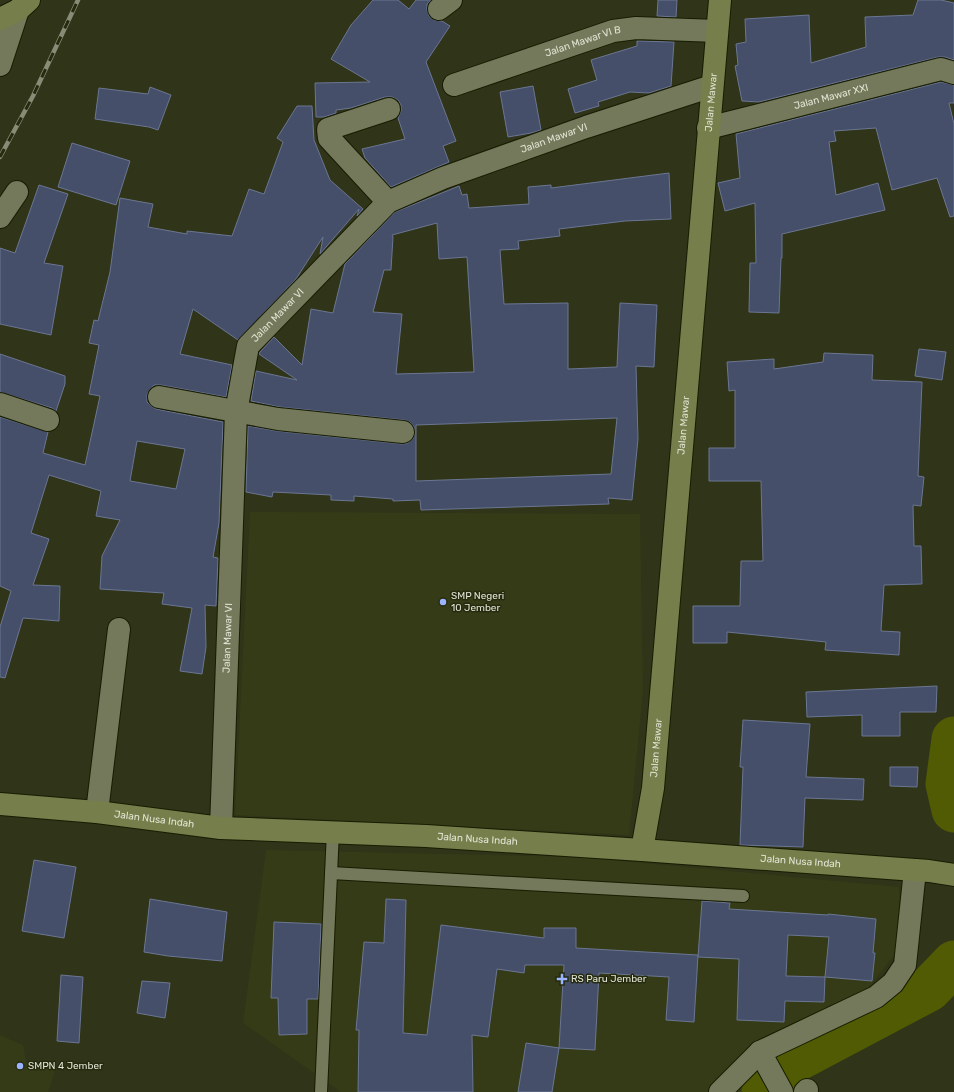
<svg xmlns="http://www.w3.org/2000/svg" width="954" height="1092" viewBox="0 0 954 1092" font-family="Rubik,sans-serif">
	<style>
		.built { fill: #353b17 }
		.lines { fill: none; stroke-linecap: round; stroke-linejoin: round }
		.river { stroke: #515b03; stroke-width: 45 }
		.building { fill: #454f6a; stroke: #6b7692; fill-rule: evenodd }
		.lane-casing { stroke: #181c02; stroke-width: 14 }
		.street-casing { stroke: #181c02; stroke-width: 24 }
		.secondary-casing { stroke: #181c02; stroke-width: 24 }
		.lane { stroke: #73795a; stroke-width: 12 }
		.street { stroke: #73795a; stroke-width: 22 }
		.secondary { stroke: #767e4b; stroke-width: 22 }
		.rail-casing { stroke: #888c76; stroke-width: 4.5 }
		.rail { stroke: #262a0e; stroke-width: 3; stroke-dasharray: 9; stroke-linecap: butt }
		.poi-dot { fill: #9ab5fd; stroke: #262a0e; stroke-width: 1.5 }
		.labels { text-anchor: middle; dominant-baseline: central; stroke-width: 3; stroke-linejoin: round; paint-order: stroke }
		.street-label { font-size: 10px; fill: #e0e4d3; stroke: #262a0e }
		.poi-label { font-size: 10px; fill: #e0e4d3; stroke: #262a0e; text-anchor: start }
	</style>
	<rect width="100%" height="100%" fill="#303418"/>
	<!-- built -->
	<g class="built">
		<path d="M250,512l390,2 3,176 -14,145 -394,-20z"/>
		<path d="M266,850l314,7 319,30 2,59 -50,65 -85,63 -20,18h-405l-98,-69z"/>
		<path d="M0,1035l23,10 3,17 29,9 -7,21h-48z"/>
	</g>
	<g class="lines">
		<!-- river -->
		<g class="river">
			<path d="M954,739l-6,45 6,26"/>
			<path d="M764,1092l25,-29 140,-74 25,-26"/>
		</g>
	</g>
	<!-- building -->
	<g class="building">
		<path d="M373,0h25l11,9 7,-9h15l-4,4v6l2,6 5,4 8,1 8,5 -24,36 30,79 -13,5 6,16 -58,25 -26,-29 -3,-9 43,-10 -7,-21 3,-7v-6l-3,-5 -6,-3h-7l-34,11 -15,2v3l-12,4h-8l-1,-34 55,-1 -39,-23 20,-34z"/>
		<path d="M658,0h19l-1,17 -19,-1z"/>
		<path d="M918,0h23l13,3v57l-9,-3h-7l-179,45 -17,-1 -7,-35 3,-1 -2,-21 10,-2 -1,-23 64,-4 2,48 55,-16 -1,-30 48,-2z"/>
		<path d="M637,41l37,1 -3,44 -22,7 -19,-1 -32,10 1,4 -24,7 -7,-24 29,-9 -6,-20 46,-14z"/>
		<path d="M941,82l13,3v18h-5l5,21v92l-4,1 -13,-39 -45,12 -16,-62 -42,3 2,10 -7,1 7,53 42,-12 7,27 -103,24v24h-1l-2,55 -30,-1 1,-49h6l-1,-60 -30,8 -7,-28 22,-5 -4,-44z"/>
		<path d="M533,86l8,44 -10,3 -23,4 -8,-45z"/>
		<path d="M150,87l21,8 -13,35 -9,-3 -54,-8 4,-31 49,6z"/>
		<path d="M297,106h15l2,34 16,40 33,29 -6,7 2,-7 -39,45 3,-17 -27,42 -58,61 -45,-31 -13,45 52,11 -6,32 -65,-12h-7l-4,4 -3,6v7l4,4 5,3 67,13 -4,101 -6,34 5,1 -2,48 -11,-1 1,42 -4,27 -22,-3 12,-63 -30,-4 2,-11 -64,-4 2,-33 18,-36 -24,-4 5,-25 -52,-16 -18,58 18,6 -16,46 27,1 -1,35 -36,-3 -18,60 -5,-1v-50l11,-36 -11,-5v-169l48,15 -5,21 42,12 15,-69 -11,-2 10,-49 -10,-2 5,-23 4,1 12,-49 10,-74 33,6 -5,23 39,7v-3l45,5 17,-47 15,5 19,-52 -6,-4zM137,441l48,8 -9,40 -46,-8z"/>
		<path d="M72,143l58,18 -14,44 -58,-18z"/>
		<path d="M669,173l2,46 -46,2 -66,8 1,7 -42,5 1,8 -19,1 4,54 64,-1v66l49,-2 3,-64 37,2 -3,62 -18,-1 2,73 -6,61 -24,-2 1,6 -188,6 -1,-10 -27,1v-2l-39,-3v5l-23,-1v-5l-58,-3 -1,5 -26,-5 2,-66 29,5 125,13 6,-1 5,-4 2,-6 -1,-6 -4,-5 -6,-2 -124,-13 -29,-6 5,-30 41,9 -38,-26 1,-2 14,-15 28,28 9,-56 22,4 12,-49 50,-52 64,-26 3,9 5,-1 2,14 60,-4 -1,-17 23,-2v3zM437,223l2,36 28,-2 7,115 -78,2 6,-60 -29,-2 11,-42h7l2,-33 -1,-2zM617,418l-6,56 -195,7v-56z"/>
		<path d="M39,185l29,9 -24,69 19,3 -12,69 -51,-11v-76l15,5z"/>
		<path d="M919,349l27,3 -4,28 -27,-4z"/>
		<path d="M824,353l49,2 -1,25 50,2 -4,94 6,1 -3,29 -8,-1 1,41h7l1,38 -38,1 -3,46 19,1 -1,23 -74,-5 1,-8 -99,-10v11h-34v-37h47l1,-45h22l-2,-80h-52v-33h26v-58l-6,1 -2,-29 47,-3v10l49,-7z"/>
		<path d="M0,354l65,22v8l-9,27 -4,-3 -52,-16z"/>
		<path d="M937,686l-1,26h-36v24h-38v-21l-55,2 -1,-25z"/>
		<path d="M743,720l67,4 -4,53 58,2 -1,21 -58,-2 -2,49 -63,-2 3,-78h-3z"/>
		<path d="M890,767h28l-1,20 -27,-1z"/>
		<path d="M34,860l42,7 -12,71 -42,-7z"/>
		<path d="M150,899l77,13 -5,49 -54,-5 -24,-4z"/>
		<path d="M386,899l20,1 -3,133 24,2 14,-110 103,13v-10h32v20l122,7 -4,67 -28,-2 3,-43 -70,-4 -4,77 -36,-2 5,-83h-39l-1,8 -27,-4 -9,68 -16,-2 1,57h-115l1,-62h-3l8,-88 20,1z"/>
		<path d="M702,901l28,2 -1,6 99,6v-1l48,5 -3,34h2l-3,28 -47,-4 -1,25 -39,-1 -1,21 -47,-2 2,-61 -41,-2zM788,935l41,2 -4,40 -39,-1z"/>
		<path d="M274,922l47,2 -3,75h-11v35l-28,1 -1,-37h-7z"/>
		<path d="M61,975l22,2 -4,66 -22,-2z"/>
		<path d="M142,981l28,2 -5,35 -28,-5z"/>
		<path d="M526,1043l33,5 -7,44h-34z"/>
	</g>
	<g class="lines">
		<!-- lane casing -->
		<g class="lane-casing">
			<g id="lane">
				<path d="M331,873l412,23"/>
				<path d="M321,1092l12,-261"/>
			</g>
		</g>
		<!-- street casing -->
		<g class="street-casing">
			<g id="street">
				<path d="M439,9l12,-9"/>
				<path d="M0,65l18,-55"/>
				<path id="s1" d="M454,85l159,-54 23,-3 81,3"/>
				<path id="s2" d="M708,128l233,-59 13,4"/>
				<path d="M388,202l-59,-64 -1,-9 61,-20"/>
				<path d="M0,217l17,-25"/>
				<path d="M159,397l119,22 125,13"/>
				<path d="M0,404l48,16"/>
				<path d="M97,812l22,-183"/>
				<path id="s3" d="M221,828l15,-416 12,-66 140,-144 55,-24 143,-51 126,-41"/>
				<path d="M760,1052l22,40"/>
				<path d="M720,1092l40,-40 116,-55 17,-14 12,-18 10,-95"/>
				<path d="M805,1092l2,-2"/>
			</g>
		</g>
		<!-- secondary casing -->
		<g class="secondary-casing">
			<g id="secondary">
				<path d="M0,19l18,-9 11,-10"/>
				<path id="s4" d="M0,804l97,8 124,16 205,8 216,14 287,21 25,4"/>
				<path id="s5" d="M642,850l11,-62 67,-788"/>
			</g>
		</g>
		<!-- lane -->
		<use href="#lane" class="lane"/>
		<!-- street -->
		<use href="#street" class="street"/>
		<!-- secondary -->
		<use href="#secondary" class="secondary"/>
		<!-- rail casing -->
		<g class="rail-casing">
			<path id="rail" d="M0,157l33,-61 45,-96"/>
		</g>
		<!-- rail -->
		<use href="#rail" class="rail"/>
	</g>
	<!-- markers -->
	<g class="poi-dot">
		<circle cx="443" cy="602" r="4"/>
		<path d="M560 973h4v4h4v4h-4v4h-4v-4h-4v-4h4z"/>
		<circle cx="20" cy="1066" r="4"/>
	</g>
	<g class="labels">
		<!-- street labels -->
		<g class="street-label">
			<text stroke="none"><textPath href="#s1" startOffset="136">Jalan Mawar VI B</textPath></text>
			<text stroke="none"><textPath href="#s2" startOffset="127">Jalan Mawar XXI</textPath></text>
			<text stroke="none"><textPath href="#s5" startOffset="751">Jalan Mawar</textPath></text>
			<text stroke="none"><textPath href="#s3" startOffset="862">Jalan Mawar VI</textPath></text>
			<text stroke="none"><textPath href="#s3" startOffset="526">Jalan Mawar VI</textPath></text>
			<text stroke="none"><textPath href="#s5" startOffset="427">Jalan Mawar</textPath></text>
			<text stroke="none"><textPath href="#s3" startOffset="190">Jalan Mawar VI</textPath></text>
			<text stroke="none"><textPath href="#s5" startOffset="103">Jalan Mawar</textPath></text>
			<text stroke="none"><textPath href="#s4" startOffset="155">Jalan Nusa Indah</textPath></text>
			<text stroke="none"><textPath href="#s4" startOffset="479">Jalan Nusa Indah</textPath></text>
			<text stroke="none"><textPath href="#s4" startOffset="803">Jalan Nusa Indah</textPath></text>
		</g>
		<!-- poi labels -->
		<g class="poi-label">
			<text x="451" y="596">SMP Negeri<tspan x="451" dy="12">10 Jember</tspan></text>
			<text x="571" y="979">RS Paru Jember</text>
			<text x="28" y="1066">SMPN 4 Jember</text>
		</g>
	</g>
</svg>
